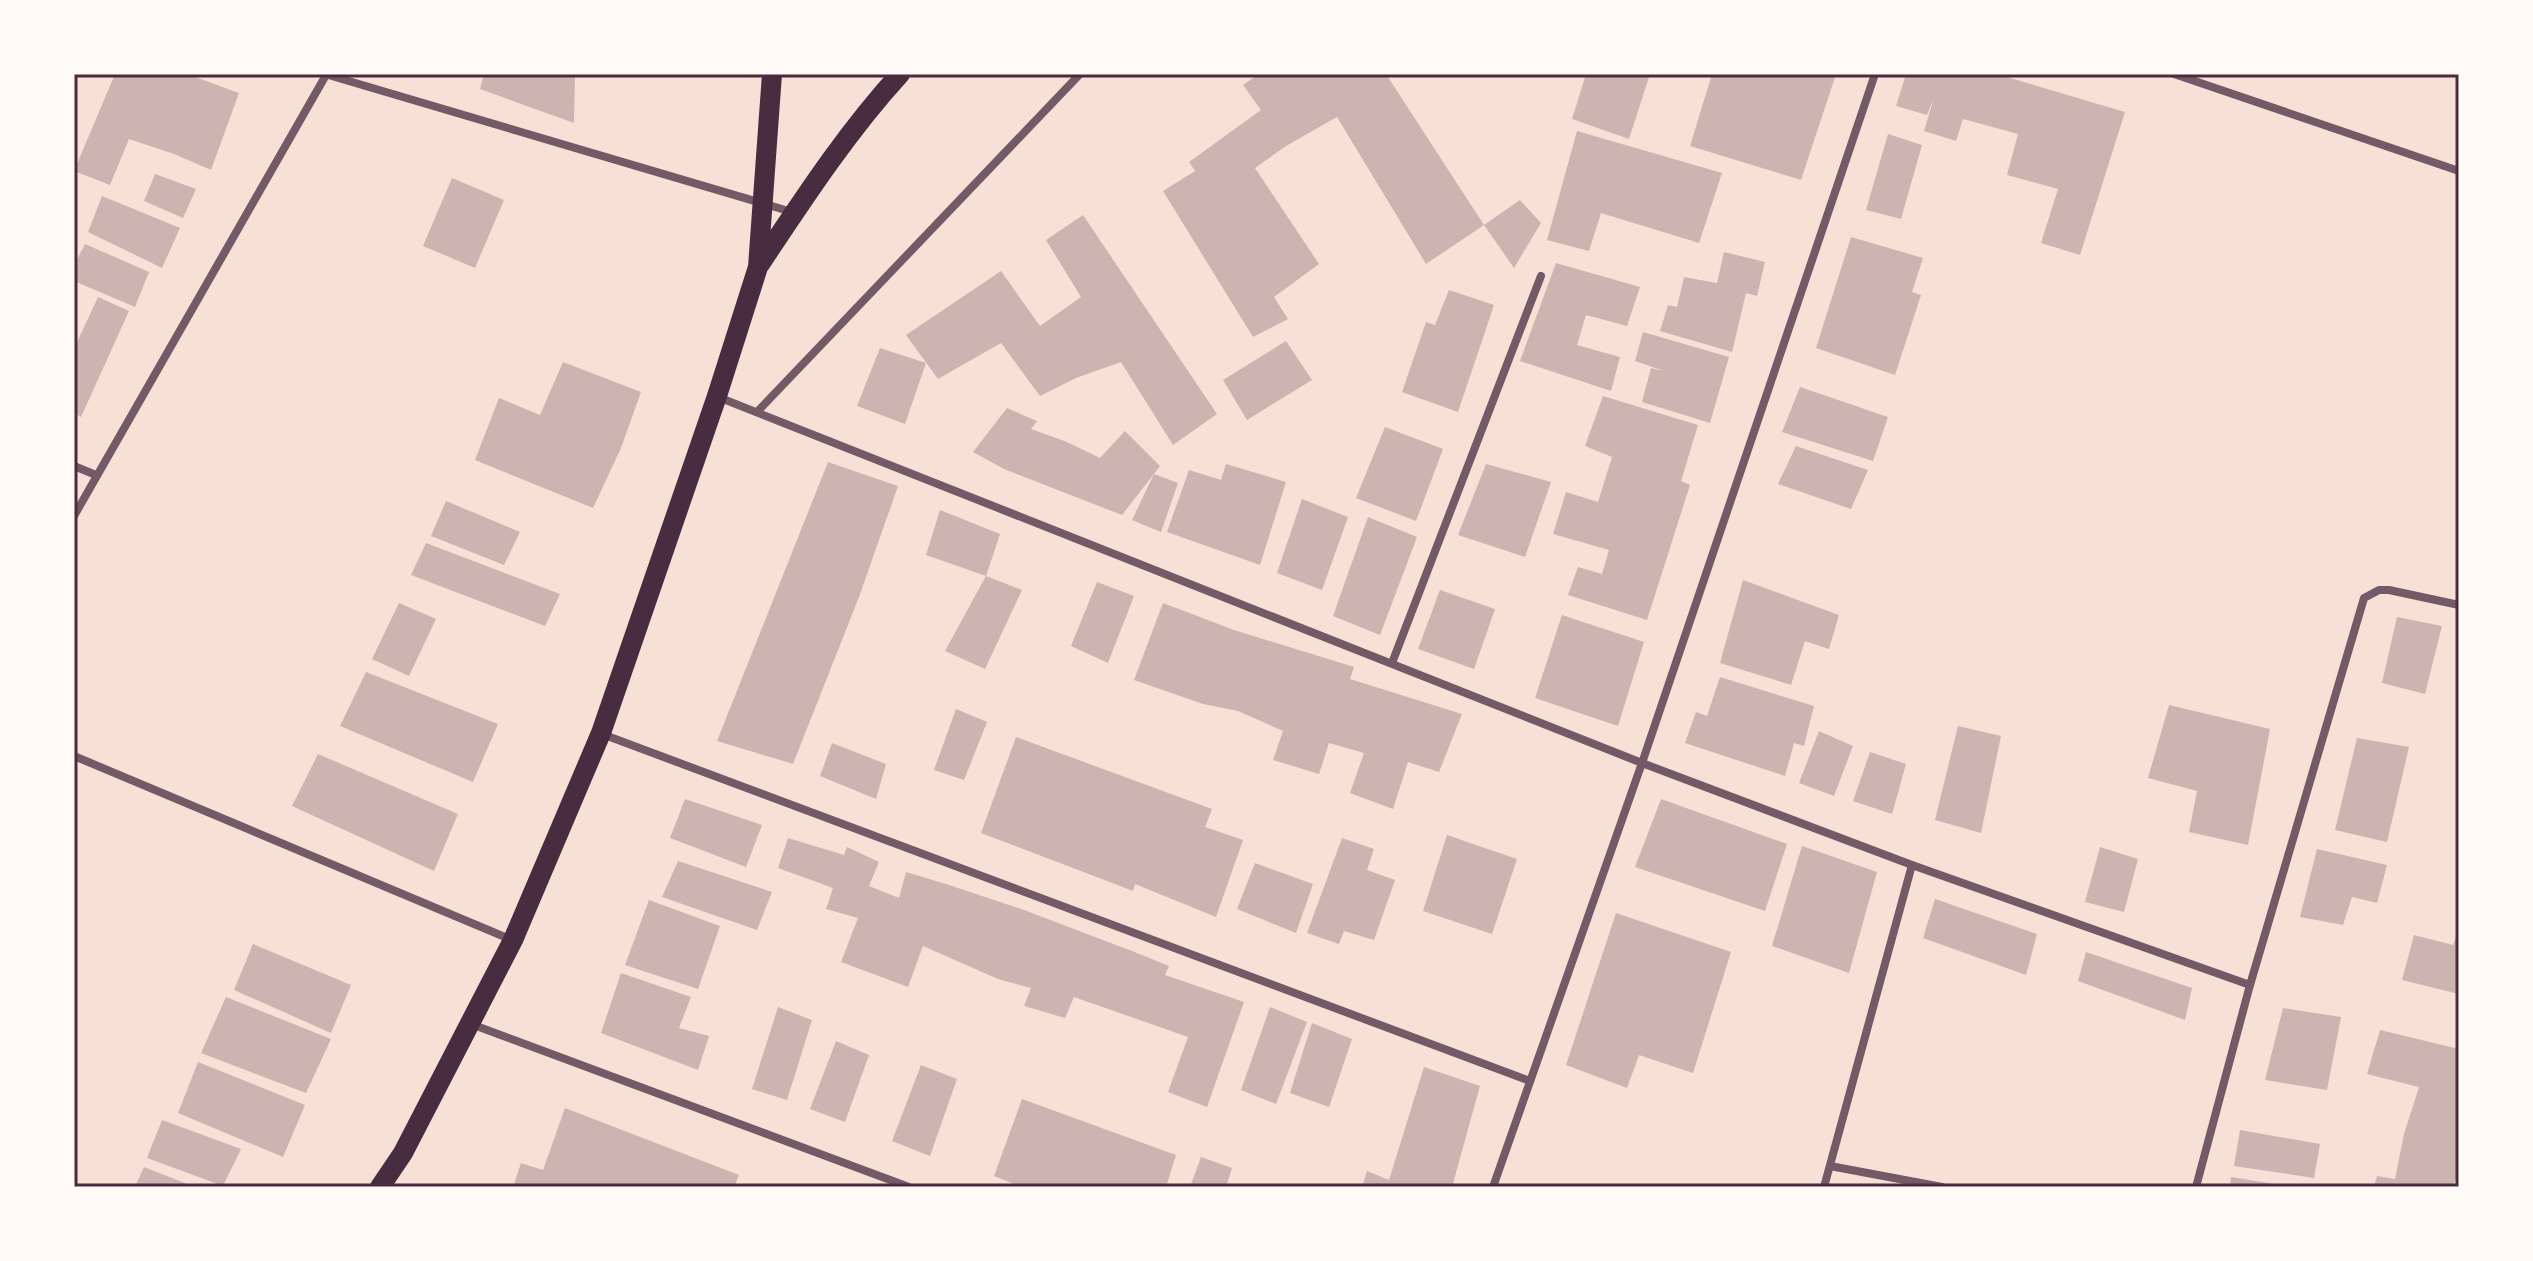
<svg xmlns="http://www.w3.org/2000/svg" width="2533" height="1261" viewBox="0 0 2533 1261" font-family="Commissioner,sans-serif">
	<style>
		.building { fill: #ccb4b1 }
		.lines { fill: none; stroke-linecap: round; stroke-linejoin: round }
		.minor { stroke: #755966; stroke-width: 8 }
		.primary { stroke: #4a2c40; stroke-width: 20 }
		.neatline { fill: none; stroke: #4a2c40; stroke-width: 3 }
	</style>
	<rect width="100%" height="100%" fill="#f7e1d7"/>
	<!-- building -->
	<g class="building">
		<path d="M115,74h72l52,19 -28,77 -37,-16 -45,-15 -19,46 -36,-14z"/>
		<path d="M484,74h81l10,2 -1,47 -94,-34z"/>
		<path d="M1259,74h127l98,151 36,-25 21,23 -27,45 -30,-43 -58,39 -89,-147 -51,29 -31,22 64,96 -45,33 14,22 -35,18 -90,-146 32,-20 -6,-9 72,-52 -18,-25z"/>
		<path d="M1586,74h64l-21,65 -57,-20z"/>
		<path d="M1712,74h124l-35,106 -111,-34z"/>
		<path d="M1906,74h91l128,38 -45,143 -39,-12 17,-54 -51,-14 11,-41 -55,-15 -7,22 -32,-10 10,-33 -7,17 -31,-9z"/>
		<path d="M1577,131l145,42 -23,70 -98,-30 -12,38 -42,-11z"/>
		<path d="M1888,134l34,11 -21,74 -35,-9z"/>
		<path d="M155,174l41,15 -13,29 -39,-17z"/>
		<path d="M452,178l52,22 -29,68 -52,-22z"/>
		<path d="M102,196l78,32 -18,40 -74,-36z"/>
		<path d="M1083,215l134,199 -44,31 -52,-83 -45,16 -36,18 -39,-53 -63,36 -32,-44 95,-64 39,55 41,-29 -35,-57z"/>
		<path d="M1851,237l72,21 -11,34 9,3 -26,80 -79,-27z"/>
		<path d="M85,244l64,28 -14,35 -61,-26v-16z"/>
		<path d="M1724,252l41,10 -8,34 -11,-3 -14,59 -72,-21 8,-26 9,2 7,-30 33,6z"/>
		<path d="M1556,263l84,24 -13,39 -41,-11 -9,30 43,12 -9,34 -91,-30z"/>
		<path d="M1449,290l45,15 -36,107 -56,-20 24,-70 9,3z"/>
		<path d="M98,297l31,14 -48,106 -7,-4v-64z"/>
		<path d="M1643,332l86,25 -19,66 -68,-21 9,-34 13,3 -29,-10z"/>
		<path d="M1286,341l26,39 -65,40 -24,-40z"/>
		<path d="M880,348l46,15 -21,61 -48,-18z"/>
		<path d="M563,362l78,30 -20,56 -28,60 -118,-48 24,-62 41,17z"/>
		<path d="M1800,387l88,30 -15,44 -91,-29z"/>
		<path d="M1603,396l95,29 -17,56 9,4 -43,135 -79,-25 10,-28 24,7 7,-24 -56,-16 13,-42 32,10 14,-45 -27,-11z"/>
		<path d="M1007,408l30,13 -6,8 36,13 33,16 25,-27 35,35 -38,49 -118,-46 -31,-17z"/>
		<path d="M1385,427l58,22 -27,72 -60,-23z"/>
		<path d="M1796,446l72,24 -17,39 -73,-25z"/>
		<path d="M828,462l70,24 -39,111 -66,167 -76,-23z"/>
		<path d="M1226,464l60,18 -26,83 -93,-33 22,-62 32,10z"/>
		<path d="M1486,464l65,18 -26,75 -67,-22z"/>
		<path d="M1154,474l24,9 -17,49 -29,-12z"/>
		<path d="M1302,499l46,18 -26,73 -45,-17z"/>
		<path d="M446,501l74,31 -16,33 -73,-29z"/>
		<path d="M940,510l60,24 -14,42 -60,-21z"/>
		<path d="M1368,517l49,20 -37,98 -47,-19z"/>
		<path d="M426,543l134,51 -15,32 -134,-51z"/>
		<path d="M986,576l36,14 -37,79 -40,-18z"/>
		<path d="M1743,580l96,35 -10,34 -24,-8 -14,44 -71,-22z"/>
		<path d="M1097,582l37,14 -26,67 -37,-17z"/>
		<path d="M1440,590l55,19 -21,60 -56,-20z"/>
		<path d="M399,603l37,16 -27,57 -37,-17z"/>
		<path d="M1163,603l71,27 120,37 -4,12 112,35 -23,58 -31,-10 -15,47 -43,-16 14,-40 -35,-10 -10,31 -46,-14 10,-29 -45,-20 -35,-7 -69,-24z"/>
		<path d="M1562,615l82,27 -26,84 -83,-28z"/>
		<path d="M2397,617l45,9 -17,68 -43,-11z"/>
		<path d="M366,672l132,52 -25,58 -133,-56z"/>
		<path d="M1720,677l94,29 -10,40 -10,-3 -9,33 -100,-33 11,-31 11,4z"/>
		<path d="M2169,705l101,24 -22,116 -59,-13 8,-41 -49,-13z"/>
		<path d="M956,709l31,13 -23,58 -30,-10z"/>
		<path d="M1958,726l43,10 -20,97 -46,-13z"/>
		<path d="M1819,731l34,15 -19,50 -35,-13z"/>
		<path d="M1016,737l196,72 -7,18 38,13 -27,77 -81,-33 -2,7 -152,-58z"/>
		<path d="M2357,738l52,9 -22,95 -52,-12z"/>
		<path d="M832,743l54,21 -10,35 -56,-23z"/>
		<path d="M1870,752l36,12 -14,50 -39,-13z"/>
		<path d="M318,754l140,60 -24,57 -142,-65z"/>
		<path d="M685,799l77,26 -16,42 -76,-29z"/>
		<path d="M1661,799l126,45 -22,67 -130,-44z"/>
		<path d="M1447,835l70,24 -25,75 -69,-23z"/>
		<path d="M788,838l56,17 3,-8 32,15 -10,24 30,12 7,-26 40,12 78,26 108,41 37,15 -4,9 79,27 -37,105 -39,-15 20,-55 -114,-40 -9,21 -41,-12 7,-18 -33,-9 -75,-33 -15,41 -67,-25 17,-44 -32,-9 7,-21 -55,-20z"/>
		<path d="M1342,838l32,11 -7,21 28,10 -21,60 -30,-9 -5,13 -32,-11z"/>
		<path d="M1802,846l75,26 -28,101 -77,-27z"/>
		<path d="M2100,847l38,12 -14,53 -39,-10z"/>
		<path d="M2317,849l70,16 -10,38 -25,-6 -9,28 -43,-8z"/>
		<path d="M678,861l94,31 -15,38 -95,-33z"/>
		<path d="M1255,863l58,21 -17,49 -59,-24z"/>
		<path d="M1935,899l102,35 -11,41 -103,-37z"/>
		<path d="M649,900l71,26 -22,63 -73,-24z"/>
		<path d="M1616,913l115,39 -38,121 -54,-18 -12,33 -61,-23z"/>
		<path d="M2459,929v65l-57,-14 12,-45 39,10z"/>
		<path d="M253,944l98,41 -20,48 -97,-43z"/>
		<path d="M2086,952l106,36 -7,32 -107,-39z"/>
		<path d="M621,973l70,24 -12,31 30,8 -11,34 -97,-37z"/>
		<path d="M226,997l105,42 -25,54 -105,-40z"/>
		<path d="M778,1007l34,13 -25,80 -35,-11z"/>
		<path d="M1270,1007l37,15 -31,82 -35,-14z"/>
		<path d="M2283,1008l58,9 -14,73 -62,-10z"/>
		<path d="M1312,1023l40,16 -23,68 -39,-14z"/>
		<path d="M2380,1030l79,19v120l-6,18h-79l3,-11 18,3 9,-45 15,-47 -52,-13z"/>
		<path d="M836,1041l33,14 -24,67 -35,-13z"/>
		<path d="M198,1062l107,43 -22,52 -105,-44z"/>
		<path d="M921,1065l36,14 -27,77 -38,-15z"/>
		<path d="M1424,1067l56,19 -28,101h-90l5,-16 22,9z"/>
		<path d="M1022,1099l154,56 -10,32h-144l-28,-11z"/>
		<path d="M565,1108l174,67 -5,12h-221l8,-24 22,7z"/>
		<path d="M162,1120l79,29 -18,37 -76,-28z"/>
		<path d="M2240,1130l80,14 -6,34 -80,-12z"/>
		<path d="M1201,1157l31,11 -6,19h-36z"/>
		<path d="M144,1167l51,20h-60z"/>
		<path d="M2231,1177l50,8v2h-51z"/>
	</g>
	<g class="lines">
		<!-- minor -->
		<g class="minor">
			<path d="M325,74l467,138"/>
			<path d="M2174,74l285,97"/>
			<path d="M718,397l924,366 270,102 338,120"/>
			<path d="M757,412l323,-338"/>
			<path d="M74,466l22,9"/>
			<path d="M74,516l252,-441"/>
			<path d="M1392,663l149,-387"/>
			<path d="M602,734l928,347"/>
			<path d="M74,756l438,184"/>
			<path d="M471,1024l438,163"/>
			<path d="M1830,1166l112,21"/>
			<path d="M1493,1187l149,-424 233,-689"/>
			<path d="M1824,1187l88,-322"/>
			<path d="M2196,1187l54,-202 114,-387 15,-8h10l70,15"/>
		</g>
		<!-- primary -->
		<g class="primary">
			<path d="M760,264c44,-66 87,-132 140,-190"/>
			<path d="M380,1187l23,-34 110,-213 88,-207 116,-337 41,-129 14,-193"/>
		</g>
	</g>
	<!-- border -->
	<rect width="2533" height="1261" fill="none" stroke="#fffaf5" stroke-width="152"/>
	<rect x="76" y="76" width="2381" height="1109" class="neatline"/>
</svg>
